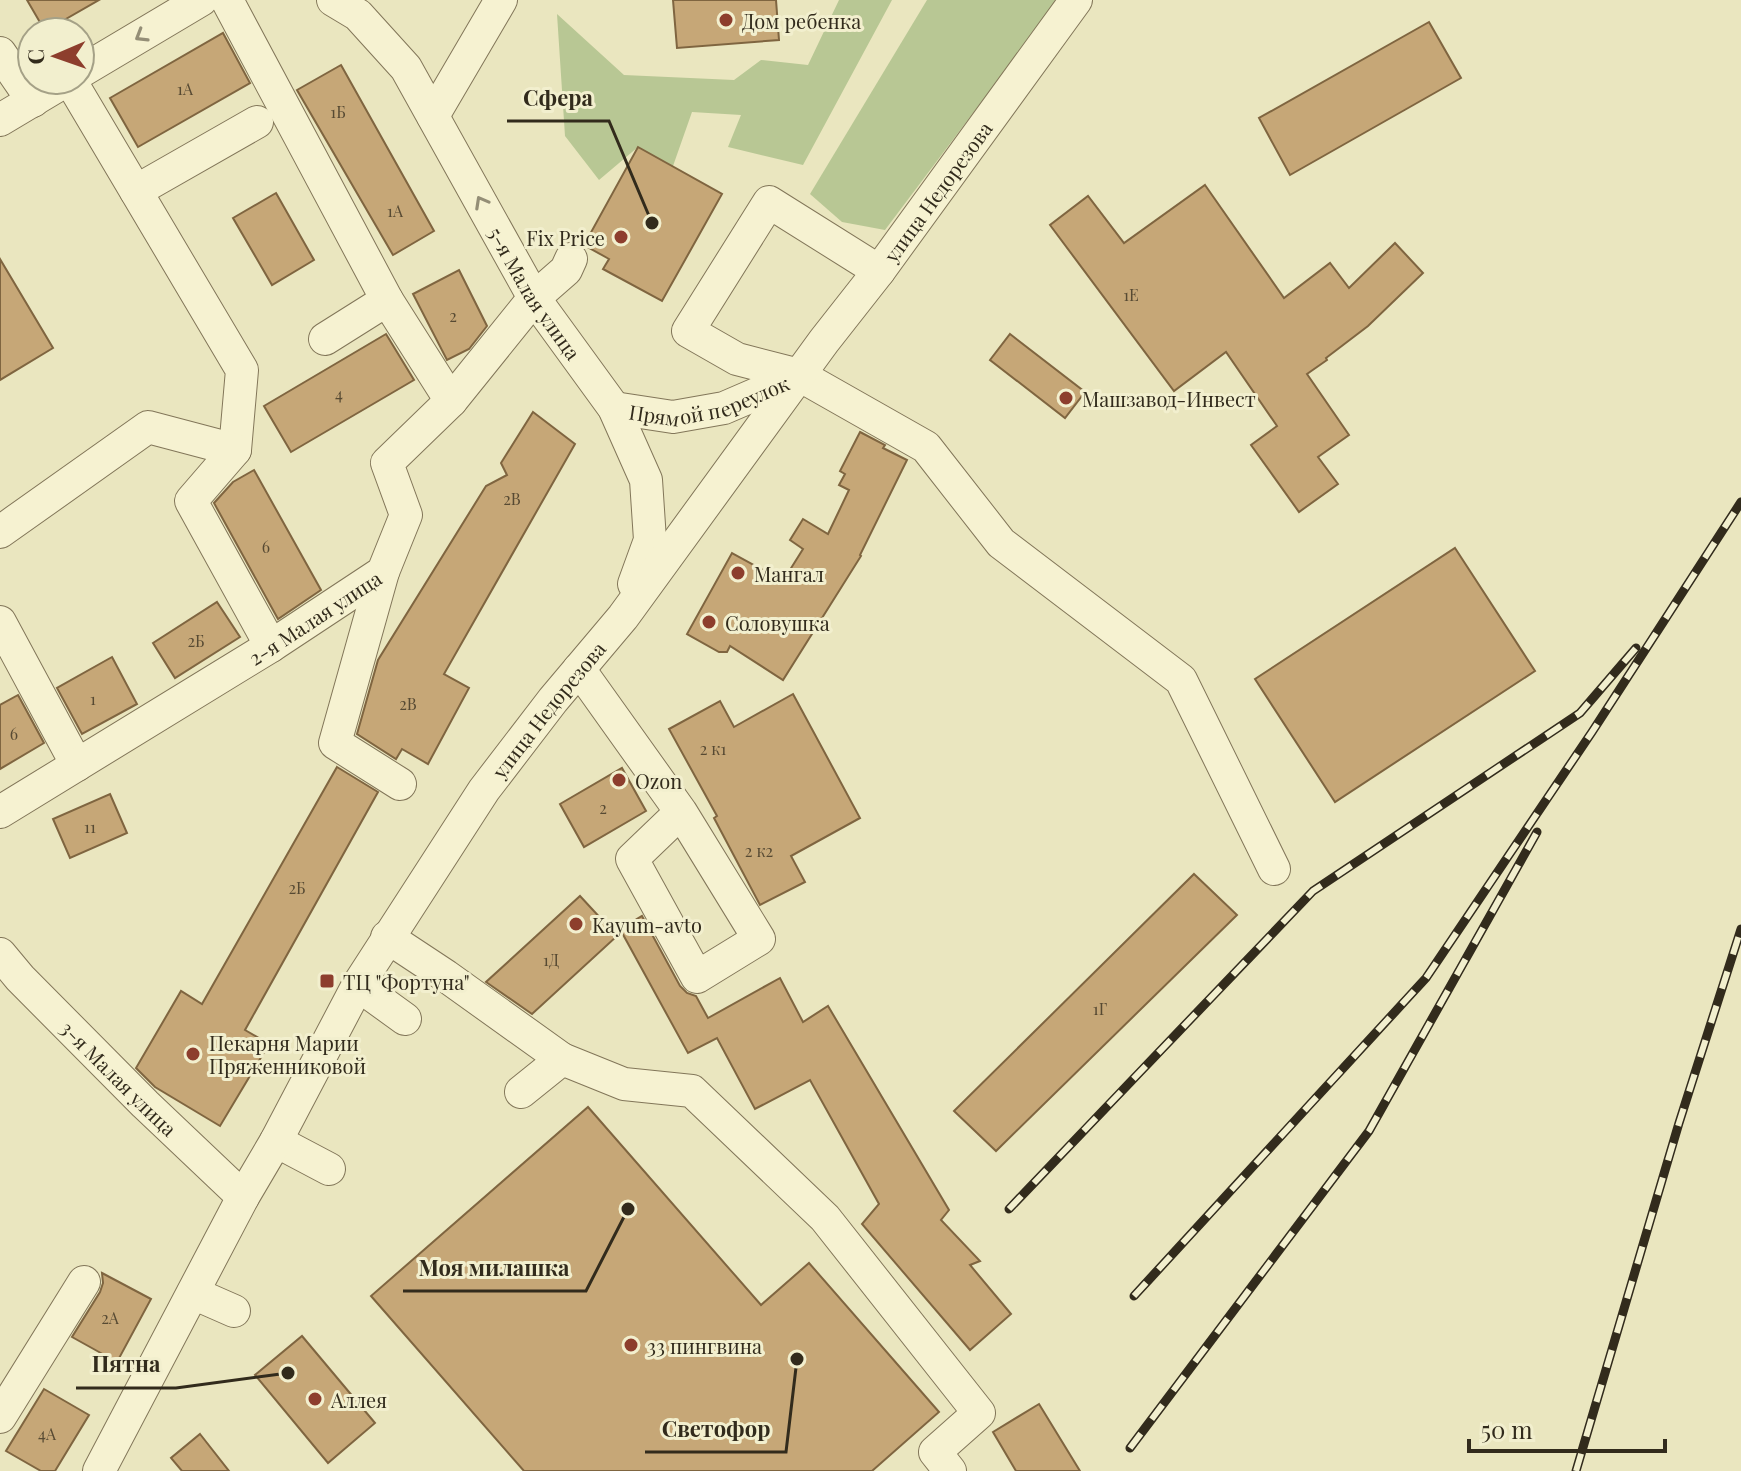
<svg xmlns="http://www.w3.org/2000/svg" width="1741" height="1471" viewBox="0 0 1741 1471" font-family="'Playfair Display',serif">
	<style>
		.green { fill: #b8c794 }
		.building { fill: #c6a777; stroke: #7f6540; stroke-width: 2 }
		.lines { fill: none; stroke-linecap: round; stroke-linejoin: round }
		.minor-casing { stroke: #827659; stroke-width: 34 }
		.minor { stroke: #f6f2d1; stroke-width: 32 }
		.rail-casing { stroke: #322b1c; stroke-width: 9 }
		.rail { stroke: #f2efce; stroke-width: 6; stroke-dasharray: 18; stroke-linecap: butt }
		.oneway { stroke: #948e76 }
		.poi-dot { fill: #8d3e2d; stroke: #f2efce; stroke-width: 3 }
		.labels { text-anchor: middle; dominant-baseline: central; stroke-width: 6; stroke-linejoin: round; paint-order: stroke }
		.number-label { font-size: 16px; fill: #574a33 }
		.poi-label { font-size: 20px; fill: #322b1c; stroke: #f2efce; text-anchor: start }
		.street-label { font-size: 20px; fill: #322b1c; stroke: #f2efce }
		.leader { fill: none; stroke: #322b1c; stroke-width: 3 }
		.callout-dot { fill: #322b1c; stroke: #f2efce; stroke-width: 3 }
		.callout-label { font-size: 22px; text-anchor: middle; font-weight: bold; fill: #322b1c; stroke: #f2efce; stroke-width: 6; stroke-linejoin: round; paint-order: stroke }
	</style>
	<rect width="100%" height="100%" fill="#eae6bf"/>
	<!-- green -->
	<g class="green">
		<path d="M839,0h53l-89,165 -75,-18 13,-32 -49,-3 -19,54 -35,-19 -39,33 -34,-44 -8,-122 67,61 110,5 27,-20 47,5z"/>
		<path d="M927,0h131l-173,230 -43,-8 -32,-28z"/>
	</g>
	<!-- building -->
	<g class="building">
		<path d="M27,0h72l-54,31z"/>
		<path d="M673,0h103l3,40 -102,8z"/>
		<path d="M1429,22l32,56 -171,97 -31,-57z"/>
		<path d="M223,33l27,50 -112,64 -28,-49z"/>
		<path d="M341,65l93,166 -41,24 -96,-165z"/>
		<path d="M638,147l84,47 -60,107 -59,-32 6,-10 -25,-14z"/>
		<path d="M1205,185l79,113 46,-35 19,25 46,-45 28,30 -55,53 -42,32 1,2 -20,14 42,61 -31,22 20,27 -39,28 -48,-67 26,-19 -51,-74 -52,39 -124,-166 38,-29 36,47z"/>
		<path d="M276,193l38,67 -42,25 -39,-67z"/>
		<path d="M0,259l53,89 -53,32z"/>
		<path d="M459,270l28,56 -18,23 -22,11 -34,-66z"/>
		<path d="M386,334l28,46 -123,72 -27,-46z"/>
		<path d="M1010,334l75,58 -20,26 -75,-58z"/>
		<path d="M533,412l42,32 -131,230 25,14 -41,76 -26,-15 -6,10 -39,-25 21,-74 108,-174 21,-11 -6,-12z"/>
		<path d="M860,432l25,13 -2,3 24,12 -47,95 1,1 -78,124 -53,-34 -3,6h-8l-32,-18 45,-81 51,28 20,-32 -13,-9 13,-21 25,15 21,-44 -10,-5 6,-11 -5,-3z"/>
		<path d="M254,470l67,120 -43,29 -64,-116 19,-21z"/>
		<path d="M1455,548l80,123 -200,131 -80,-123z"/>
		<path d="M217,602l23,35 -65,41 -22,-35z"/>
		<path d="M112,657l25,47 -55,30 -25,-46z"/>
		<path d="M793,694l67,124 -69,38 14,26 -45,23 -46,-87 3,-2 -48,-87 51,-28 14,26z"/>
		<path d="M18,695l26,48 -44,26v-64z"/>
		<path d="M337,767l41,25 -133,238 24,14 -49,82 -65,-39 -19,-19 45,-77 21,13z"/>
		<path d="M622,768l24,43 -62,36 -24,-43z"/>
		<path d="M110,794l17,39 -57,25 -17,-39z"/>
		<path d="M1194,874l43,41 -241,236 -42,-40z"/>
		<path d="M580,896l37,40 -85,78 -46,-32z"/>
		<path d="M642,916l38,70 7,7 9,3 12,22 72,-40 23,44 25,-16 121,204 -8,10 39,41 -10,4 41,49 -41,36 -108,-126 17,-20 -69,-124 -55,29 -38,-71 -29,15 -68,-124z"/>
		<path d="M588,1107l173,198 48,-42 130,149 -67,59h-348l-153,-175z"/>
		<path d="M102,1273l49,26 -34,63 -45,-25 28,-45 3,-9z"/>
		<path d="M302,1336l73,87 -47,40 -73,-88z"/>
		<path d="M44,1389l45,26 -34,56h-14l-35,-20z"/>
		<path d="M1039,1404l41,67h-64l-23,-39z"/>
		<path d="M200,1434l29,37h-47l-11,-13z"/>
	</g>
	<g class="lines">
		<!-- minor casing -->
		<g class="minor-casing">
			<g id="minor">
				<path d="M227,0l160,300 64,101"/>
				<path id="s1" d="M333,0l25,15 48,53 128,230 80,110 32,72 4,60 -16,44"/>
				<path d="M0,53l33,48"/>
				<path d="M80,72l121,-72"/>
				<path d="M70,80l172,290 -7,80 -44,51 80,145"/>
				<path d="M433,116l68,-116"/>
				<path d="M0,120l67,-40"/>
				<path d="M136,191l121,-69"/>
				<path d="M879,271l-110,-69 -81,129 49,28 62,16 127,72 75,96 180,137 93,189"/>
				<path d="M325,339l62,-39"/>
				<path id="s2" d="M614,408l59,9 51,-9 72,-31"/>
				<path d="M0,532l148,-105 87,23"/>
				<path d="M383,572l-48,171 65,41"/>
				<path d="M0,622l77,143"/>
				<path d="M579,669l102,143 -49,47 65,118 62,-38 -78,-127"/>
				<path id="s3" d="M0,812l271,-166 112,-74 23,-57 -19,-52 64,-62 83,-103 32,-28 5,-11"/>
				<path d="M387,937l59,39 116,83"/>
				<path id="s4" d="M0,954l20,24 125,126 98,93"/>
				<path d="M358,985l47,34"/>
				<path d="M521,1092l41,-33 62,25 68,7 133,127 154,195 -44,39 15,19"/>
				<path d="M276,1141l53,28"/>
				<path d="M193,1293l41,18"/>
				<path d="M0,1417l84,-135"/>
				<path id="s5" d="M99,1471l144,-274 33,-56 82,-156 126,-195 69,-90 70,-83 201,-276 55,-70 197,-271"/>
			</g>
		</g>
		<!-- minor -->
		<use href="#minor" class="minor"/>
		<!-- rail casing -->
		<g class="rail-casing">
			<g id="rail">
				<path d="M1009,1209l304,-318 267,-178 56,-65"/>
				<path d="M1134,1296l292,-318 166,-246 149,-230"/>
				<path d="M1130,1448l239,-317 168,-299"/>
				<path d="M1576,1471l103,-348 62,-194"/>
			</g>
		</g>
		<!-- rail -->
		<use href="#rail" class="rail"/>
	</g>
	<!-- one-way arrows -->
	<defs><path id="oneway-chevron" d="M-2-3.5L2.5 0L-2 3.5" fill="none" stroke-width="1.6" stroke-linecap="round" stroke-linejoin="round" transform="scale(2)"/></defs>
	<g class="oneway">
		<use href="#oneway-chevron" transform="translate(141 36) rotate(149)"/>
		<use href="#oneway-chevron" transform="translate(481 202) rotate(-119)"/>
	</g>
	<!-- markers -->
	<g class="poi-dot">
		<circle cx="726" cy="20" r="8"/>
		<circle cx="621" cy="237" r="8"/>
		<circle cx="1066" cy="398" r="8"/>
		<circle cx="738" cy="573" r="8"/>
		<circle cx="709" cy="622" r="8"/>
		<circle cx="619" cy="780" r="8"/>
		<circle cx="576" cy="924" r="8"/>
		<rect x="319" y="973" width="16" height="16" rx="4"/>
		<circle cx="193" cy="1054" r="8"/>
		<circle cx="631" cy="1345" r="8"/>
		<circle cx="315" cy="1399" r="8"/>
	</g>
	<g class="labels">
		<!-- number labels -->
		<g class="number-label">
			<text x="185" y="88">1А</text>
			<text x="338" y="111">1Б</text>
			<text x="395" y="210">1А</text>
			<text x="1131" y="294">1Е</text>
			<text x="453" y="315">2</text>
			<text x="339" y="393">4</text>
			<text x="512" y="498">2В</text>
			<text x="266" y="546">6</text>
			<text x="196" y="640">2Б</text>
			<text x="93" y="698">1</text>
			<text x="408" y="703">2В</text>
			<text x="14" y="733">6</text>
			<text x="713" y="748">2 к1</text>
			<text x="603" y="807">2</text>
			<text x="90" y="826">11</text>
			<text x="759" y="850">2 к2</text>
			<text x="297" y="887">2Б</text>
			<text x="551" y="959">1Д</text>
			<text x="1100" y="1008">1Г</text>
			<text x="110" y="1317">2А</text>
			<text x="47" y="1433">4А</text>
		</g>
		<!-- poi labels -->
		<g class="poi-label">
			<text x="742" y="20">Дом ребенка</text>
			<text x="605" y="237" text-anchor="end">Fix Price</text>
			<text x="1082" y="398">Машзавод-Инвест</text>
			<text x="754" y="573">Мангал</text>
			<text x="725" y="622">Соловушка</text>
			<text x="635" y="780">Ozon</text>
			<text x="592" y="924">Kayum-avto</text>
			<text x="343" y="981">ТЦ "Фортуна"</text>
			<text x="209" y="1042">Пекарня Марии<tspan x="209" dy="23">Пряженниковой</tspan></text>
			<text x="647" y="1345">33 пингвина</text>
			<text x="331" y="1399">Аллея</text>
		</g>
		<!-- street labels -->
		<g class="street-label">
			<text stroke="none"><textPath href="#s5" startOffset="1534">улица Недорезова</textPath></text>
			<text stroke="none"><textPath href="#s1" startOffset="360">5-я Малая улица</textPath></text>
			<text stroke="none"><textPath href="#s2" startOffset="98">Прямой переулок</textPath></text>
			<text stroke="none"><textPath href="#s3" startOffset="370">2-я Малая улица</textPath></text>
			<text stroke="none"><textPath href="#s5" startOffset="886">улица Недорезова</textPath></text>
			<text stroke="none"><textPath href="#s4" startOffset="172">3-я Малая улица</textPath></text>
		</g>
	</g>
	<!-- callouts -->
	<path class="leader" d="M652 223L609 121H507M628 1209L586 1291H403M288 1373L176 1388H76M797 1359L786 1452H645"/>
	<g class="callout-dot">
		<circle cx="652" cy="223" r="8"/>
		<circle cx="628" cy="1209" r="8"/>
		<circle cx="288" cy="1373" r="8"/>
		<circle cx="797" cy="1359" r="8"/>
	</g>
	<g class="callout-label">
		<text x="558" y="106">Сфера</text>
		<text x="494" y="1276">Моя милашка</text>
		<text x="126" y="1372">Пятна</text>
		<text x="716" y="1437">Светофор</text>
	</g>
	<!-- north arrow -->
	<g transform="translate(56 56) rotate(268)"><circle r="38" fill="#f2efce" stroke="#a5a187" stroke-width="2"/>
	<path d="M0-6L14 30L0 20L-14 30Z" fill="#8d3e2d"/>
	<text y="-12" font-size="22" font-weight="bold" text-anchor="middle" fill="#322b1c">С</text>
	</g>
	<!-- scale -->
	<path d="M1469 1439v12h196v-12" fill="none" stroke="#322b1c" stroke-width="4"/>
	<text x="1481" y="1439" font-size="24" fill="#322b1c" stroke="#f2efce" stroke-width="6" paint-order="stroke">50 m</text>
</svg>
